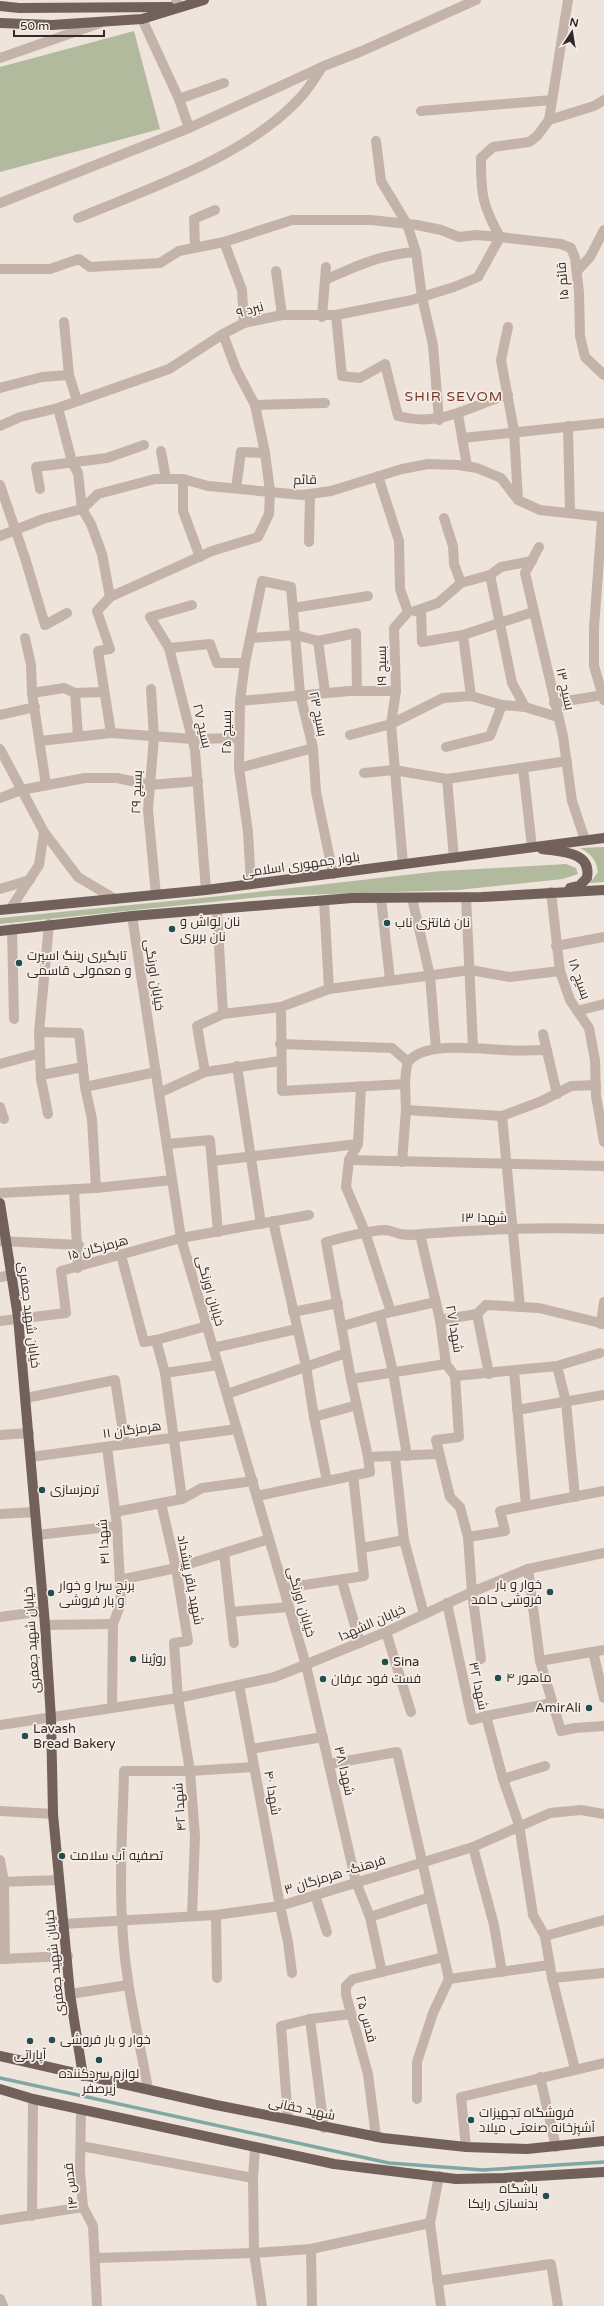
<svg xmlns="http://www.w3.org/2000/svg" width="604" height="2306" viewBox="0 0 604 2306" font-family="'Varela Round',Cairo,sans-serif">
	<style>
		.grass { fill: #b2ba9d }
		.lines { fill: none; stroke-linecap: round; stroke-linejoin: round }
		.stream { stroke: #7ea7a6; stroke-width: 3.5 }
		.minor { stroke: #c4b3a9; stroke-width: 10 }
		.major { stroke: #72615b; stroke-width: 10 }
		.poi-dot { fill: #234e4e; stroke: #f6eee7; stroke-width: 1.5 }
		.labels { text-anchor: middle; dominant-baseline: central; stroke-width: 3.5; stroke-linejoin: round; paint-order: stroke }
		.street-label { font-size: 13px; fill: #322a28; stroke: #f6eee7 }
		.poi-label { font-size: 13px; fill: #322a28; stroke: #f6eee7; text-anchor: start }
		.neighbourhood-label { font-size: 14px; letter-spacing: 1px; fill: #76392c; stroke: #f6eee7 }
	</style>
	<rect width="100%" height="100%" fill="#eee4db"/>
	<!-- grass -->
	<g class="grass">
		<path d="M134,31l26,98 -160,43v-105z"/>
		<path d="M604,847v35l-14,1 8,-11c-2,-13 -7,-18 -18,-24z"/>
		<path d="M566,864l10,4 2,6 -15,5 -105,11 -187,6 -271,28v-6l221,-22 220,-25z"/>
	</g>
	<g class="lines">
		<!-- stream -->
		<path class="stream" d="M0,2078l389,85 94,7 121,-8"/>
		<!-- minor -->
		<g class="minor">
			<path d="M176,0l2,7"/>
			<path d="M142,19l37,80 10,29"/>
			<path d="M0,58l100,-35"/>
			<path d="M179,99l45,-16"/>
			<path d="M421,111l131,-11"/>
			<path d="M549,120l45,-14 10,-6"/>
			<path d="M376,141l5,40 26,43 9,28 6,45 11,48 6,75"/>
			<path d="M0,203l189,-75 135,-62 38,-15 114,-51"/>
			<path d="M78,218c72,-30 167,-61 221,-119 9,-9 16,-21 23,-32"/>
			<path d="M224,242l18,48 2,33"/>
			<path d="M195,247l-1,-28 21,-9"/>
			<path d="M0,269h50l29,-10 11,8 70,-4 19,-12 45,-9 68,-22h79l46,5 24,5 18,7 17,-2 24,2c-18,-32 -19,-43 -19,-79l12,-11 36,-5 8,-6 12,-16 19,-120"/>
			<path d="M276,271l6,44"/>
			<path d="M577,271l13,-14 14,-27"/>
			<path d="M325,280c31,-14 57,-26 91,-28"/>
			<path d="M336,315l6,61 18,2 25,-14 13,52c43,12 70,-10 110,-21"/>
			<path d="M322,317l4,-50"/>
			<path d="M64,322l5,53 8,26"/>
			<path d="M508,327l-7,33 13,71 4,69"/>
			<path d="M0,388l42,-11 27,-2"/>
			<path d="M255,405l70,-2"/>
			<path d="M58,408l14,54 6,11 4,36 9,15 11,30 8,43 -13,14 13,38 -12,2 13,82"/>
			<path d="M458,414l9,52"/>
			<path d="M0,426l20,-9 38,-9 111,-39 54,-35 21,-11 38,-8h54l76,-15 42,-13 24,-10 22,-40 61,7 10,4 4,10 4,34 1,44 5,21 19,18"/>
			<path d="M568,426l2,86"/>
			<path d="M462,438l142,-15"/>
			<path d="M161,451l5,28"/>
			<path d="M378,476l21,65 1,48 8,23 -14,16 2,63 -5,33 12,140"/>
			<path d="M183,479v32l17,46"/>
			<path d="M0,485l25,73 20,67 22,-12"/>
			<path d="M236,488l5,-36 24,1"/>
			<path d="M40,489l-4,-22 71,-9 37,-13"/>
			<path d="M444,518l9,28 1,18 7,19"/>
			<path d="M602,518l-8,110v38l10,34"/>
			<path d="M0,536l43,-17 39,-10 16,-15 57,-15h28l25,7 94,9 29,-4 71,-22 26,-5 30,1 19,3 24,10 17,22 22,10 64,7"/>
			<path d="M309,542l1,-48"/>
			<path d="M539,547l-14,26 38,163 9,65 13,39"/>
			<path d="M490,575l22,108 13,24"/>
			<path d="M110,597l102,-46 46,-14 11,-23 1,-23 -5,-38 -10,-48 -19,-36 -13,-35"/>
			<path d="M192,605l-42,12 19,31 26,102 11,140"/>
			<path d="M293,608l75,-12"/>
			<path d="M421,609l1,33 41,-7 70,-23"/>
			<path d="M415,611l23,-8 23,-20 29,-8 11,-8 31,-6"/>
			<path d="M463,635l8,61"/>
			<path d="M25,638l6,27 1,28 14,92"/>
			<path d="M251,638l45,-3 22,6 38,-8 1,58"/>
			<path d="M318,641l7,51"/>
			<path d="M169,648l41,-4 7,19h28"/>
			<path d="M151,689l3,48 -6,73 8,85"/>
			<path d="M32,693l32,-5 11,5 29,-1"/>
			<path d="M75,693l3,43"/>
			<path d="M240,701l110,-10h46"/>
			<path d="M554,703l50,-8"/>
			<path d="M0,715l35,-8"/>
			<path d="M350,735l41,-11 52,-26 28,-2 31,9 23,2 33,10"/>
			<path d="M40,741l71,-8 82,6 46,-1"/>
			<path d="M446,747l44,-11 12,-31"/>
			<path d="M0,749l44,83 34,45 37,22"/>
			<path d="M239,768l74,-20"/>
			<path d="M523,768l9,79"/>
			<path d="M364,773l30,-3 53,9 120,-18"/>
			<path d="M447,779l7,79"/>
			<path d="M0,798l21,-8 64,-12h32l33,7 48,-4"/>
			<path d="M251,884l-3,-52 -9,-64 1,-67 5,-38 17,-82 29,6 9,107 13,54 3,44 17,82"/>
			<path d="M0,889l30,-9"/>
			<path d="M551,892l9,79 10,29 19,28 6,32 1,36 8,46"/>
			<path d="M466,897l7,150"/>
			<path d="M381,898l9,82"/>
			<path d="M412,898l18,78 6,73"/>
			<path d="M324,901l5,88"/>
			<path d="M11,908l28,-43 5,-33"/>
			<path d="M217,910l6,104"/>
			<path d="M132,916l49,322 125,427 50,217 14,35 12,55"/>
			<path d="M12,929l2,90"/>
			<path d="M556,946l48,-9"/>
			<path d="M281,1007l1,84 123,-7c1,-6 0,-18 4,-23 16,-20 72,-12 95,-11 14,1 29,0 43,0"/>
			<path d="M577,1011l27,-7"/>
			<path d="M39,1032l40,1 6,54 7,32 4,69"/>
			<path d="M543,1034l14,60"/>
			<path d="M280,1044l112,4 16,14"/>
			<path d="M0,1064l40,-11"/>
			<path d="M237,1066l24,158"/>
			<path d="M205,1072l-8,-46 26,-12 58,-7 48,-18 141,-19 40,7 50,-6"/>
			<path d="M41,1075l42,-8"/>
			<path d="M361,1086l-3,58 -9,16 -3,27 19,45 26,80"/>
			<path d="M85,1087l71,-15"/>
			<path d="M159,1093l46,-21 75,-11"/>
			<path d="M0,1107l4,12"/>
			<path d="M406,1110l96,6 40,-15 29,-15 25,-1"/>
			<path d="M48,1114l-7,-35 -2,-47 10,-108"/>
			<path d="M502,1116l18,191"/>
			<path d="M167,1144l43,-4 8,92"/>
			<path d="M349,1160l255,6"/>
			<path d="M212,1161l146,-17"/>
			<path d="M402,1162l4,-52 -1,-26"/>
			<path d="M74,1189l4,79"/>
			<path d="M0,1193l96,-5 76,-8"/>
			<path d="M273,1221l33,145 8,51"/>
			<path d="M420,1234l20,86 6,44 9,12 4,61 -23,3 14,57 10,10 8,30 4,55 9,67"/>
			<path d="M0,1241l79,4"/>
			<path d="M121,1255l23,87 12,-2 9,33 17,126"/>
			<path d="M0,1277l12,-2"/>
			<path d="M293,1312l45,-9"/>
			<path d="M477,1314l12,60"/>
			<path d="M380,1316l13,56 14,84"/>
			<path d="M440,1320l37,-6 9,-9 53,3 65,16"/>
			<path d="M0,1321l66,-8 -5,-42 120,-33 128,-23"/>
			<path d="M601,1324l3,-22"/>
			<path d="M343,1326l48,-14 45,-10"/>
			<path d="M156,1340l51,-14"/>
			<path d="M213,1348l84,-19"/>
			<path d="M557,1366l9,36 9,95"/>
			<path d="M514,1371l12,135"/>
			<path d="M165,1373l53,-8"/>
			<path d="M455,1376l102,-10 43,-13"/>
			<path d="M351,1379l95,-15"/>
			<path d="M227,1394l119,-41"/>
			<path d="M26,1398l89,-18 10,64"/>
			<path d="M517,1410l87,-15"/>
			<path d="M0,1435l29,-2"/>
			<path d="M107,1447l10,79 4,77 -8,21 -1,83"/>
			<path d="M31,1457l206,-28"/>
			<path d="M368,1457l-17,-78 -25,-137c19,-5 39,-11 59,-12 5,0 10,3 15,4 6,1 15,1 21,0 60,-5 123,-7 183,-5"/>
			<path d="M395,1457l9,83 20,74"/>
			<path d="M327,1481l-13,-64 43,-12"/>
			<path d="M257,1496l113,-24 -2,-15 70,-3"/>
			<path d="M161,1503l15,65 12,73 -14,2 4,55 12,73 5,66 -3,79"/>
			<path d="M115,1512l67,-13 20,-11 51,-7"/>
			<path d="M0,1514l35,-2"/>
			<path d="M37,1535l80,-9"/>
			<path d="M468,1537l37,-6 -5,-20 104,-20"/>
			<path d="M362,1548l42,-8"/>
			<path d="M224,1553l10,90"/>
			<path d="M528,1569l12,92 21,70 14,-3 29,-2"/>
			<path d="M120,1580l56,-12 93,-29"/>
			<path d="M342,1581l18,62"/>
			<path d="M284,1588l80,-12 -11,-101"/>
			<path d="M447,1603l25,117 14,-4 17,63 16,46 14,90 12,21 7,42 23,91"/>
			<path d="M231,1612l58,-5"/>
			<path d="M0,1617l44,-6"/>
			<path d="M45,1625l68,-1"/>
			<path d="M386,1632l25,80"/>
			<path d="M593,1652l11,46"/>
			<path d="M540,1661l64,-11"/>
			<path d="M239,1685l41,221 8,36 4,31"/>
			<path d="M486,1716l66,-13"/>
			<path d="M0,1725l178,-27 97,-21 111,-45 86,-40 56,-23 76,-16"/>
			<path d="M251,1749l72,-12"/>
			<path d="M329,1764l68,-12 52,227 -16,34 -16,49v37"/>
			<path d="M503,1779l42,-13"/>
			<path d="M0,1811l53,3"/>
			<path d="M473,1847l21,78 8,47"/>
			<path d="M0,1860l4,22 1,77"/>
			<path d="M0,1882l59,-2"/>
			<path d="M315,1895l12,37"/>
			<path d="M216,1915l1,63"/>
			<path d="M370,1917l60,-20"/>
			<path d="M63,1924l153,-9 64,-9 193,-59 77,-34 31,-3 23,4"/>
			<path d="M545,1936l59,-16"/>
			<path d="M0,1959l68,-3"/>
			<path d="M552,1978l52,-5"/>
			<path d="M449,1979l101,-14"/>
			<path d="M70,1994l58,-9"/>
			<path d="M310,2019l14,109"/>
			<path d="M540,2077l16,70"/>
			<path d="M148,2089c-10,-56 -24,-112 -26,-169 -3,-49 1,-100 2,-149h66l64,-4"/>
			<path d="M81,2109l-1,62 3,36 10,19 4,80"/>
			<path d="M288,2119l-7,-93 29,-7 41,-5"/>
			<path d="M376,2137l-8,-63 -22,-79v-9l7,-7 91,-22"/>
			<path d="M81,2146l172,32"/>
			<path d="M466,2147l-5,-50 143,-34"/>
			<path d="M255,2148l-2,30 1,75 8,53"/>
			<path d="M439,2176l-9,47 11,83"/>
			<path d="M32,2216l1,-117"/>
			<path d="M0,2220l83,-13"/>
			<path d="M311,2249l1,57"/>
			<path d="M96,2258l158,-5 57,-4 119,-26"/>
			<path d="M437,2281l114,-17 7,42"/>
			<path d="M0,2299l3,7"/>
		</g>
		<!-- major -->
		<g class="major">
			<path d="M0,6l19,2 151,-1"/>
			<path d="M0,23l52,2 90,-6 62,-19"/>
			<path d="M542,849c19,3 50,2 45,29l-8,8 -9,2"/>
			<path d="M0,910l206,-20 398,-52"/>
			<path d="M0,931l132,-15 220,-18 130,-1 122,-7"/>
			<path d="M0,1203l18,114 27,308 6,94 2,95 17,180 13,82"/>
			<path d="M0,2056l216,49 167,33 83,9 61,2 77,-8"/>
			<path d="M0,2089l33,10 301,65 122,15 48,-1 100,-6"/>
		</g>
	</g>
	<!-- markers -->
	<g class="poi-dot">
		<circle cx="387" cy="923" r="4"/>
		<circle cx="172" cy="929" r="4"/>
		<circle cx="19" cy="963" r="4"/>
		<circle cx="42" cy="1490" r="4"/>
		<circle cx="550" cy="1592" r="4"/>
		<circle cx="51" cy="1593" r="4"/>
		<circle cx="133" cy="1659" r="4"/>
		<circle cx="385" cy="1662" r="4"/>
		<circle cx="498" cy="1678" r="4"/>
		<circle cx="323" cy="1679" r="4"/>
		<circle cx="589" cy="1708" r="4"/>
		<circle cx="25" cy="1736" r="4"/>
		<circle cx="62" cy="1856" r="4"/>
		<circle cx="52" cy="2040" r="4"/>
		<circle cx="30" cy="2041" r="4"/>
		<circle cx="99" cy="2060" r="4"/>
		<circle cx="471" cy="2120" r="4"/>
		<circle cx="546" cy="2196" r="4"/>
	</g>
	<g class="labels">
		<!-- street labels -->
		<g class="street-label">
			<text transform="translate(563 281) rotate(-95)">قائم ۱۵</text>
			<text transform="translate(250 310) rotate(-16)">نبرد ۹</text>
			<text transform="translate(305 480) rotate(-1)">قائم</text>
			<text transform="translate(382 666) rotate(-91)">بسیج ۱۹</text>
			<text transform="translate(565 689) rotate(77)">بسیج ۱۳</text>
			<text transform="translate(318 714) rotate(78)">بسیج ۲۳</text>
			<text transform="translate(202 726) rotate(77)">بسیج ۲۷</text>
			<text transform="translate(227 732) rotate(-90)">بسیج ۲۵</text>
			<text transform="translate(137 792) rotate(-88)">بسیج ۲۹</text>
			<text transform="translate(301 865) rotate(-8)">بلوار جمهوری اسلامی</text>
			<text transform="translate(154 975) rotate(81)">خیابان اورنگی</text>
			<text transform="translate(579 979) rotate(70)">بسیج ۱۸</text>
			<text x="484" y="1218">شهدا ۱۳</text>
			<text transform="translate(98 1248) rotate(-15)">هرمزگان ۱۵</text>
			<text transform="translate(210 1291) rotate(74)">خیابان اورنگی</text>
			<text transform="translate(29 1315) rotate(83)">خیابان شهید جعفری</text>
			<text transform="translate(454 1329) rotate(80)">شهدا ۲۷</text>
			<text transform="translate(132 1430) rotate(-8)">هرمزگان ۱۱</text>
			<text transform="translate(104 1542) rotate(-94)">شهدا ۴۱</text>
			<text transform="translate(190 1580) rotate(79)">شهید باقر پیشداد</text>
			<text transform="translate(301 1602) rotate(74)">خیابان اورنگی</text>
			<text transform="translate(372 1623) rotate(-24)">خیابان الشهدا</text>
			<text transform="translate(32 1640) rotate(-94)">خیابان شهید جعفری</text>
			<text transform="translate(478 1686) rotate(78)">شهدا ۳۲</text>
			<text transform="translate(344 1771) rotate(77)">شهدا ۳۸</text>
			<text transform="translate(272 1793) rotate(80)">شهدا ۴۰</text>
			<text transform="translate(180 1807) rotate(-94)">شهدا ۴۲</text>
			<text transform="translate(335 1875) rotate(-17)">فرهنگ- هرمزگان ۳</text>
			<text transform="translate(55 1963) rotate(-96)">خیابان شهید جعفری</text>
			<text transform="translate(366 2019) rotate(75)">قدس ۲۵</text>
			<text transform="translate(302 2109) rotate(12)">شهید حقانی</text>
			<text transform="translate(71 2186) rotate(-96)">قدس ۱۴</text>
		</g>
		<!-- poi labels -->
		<g class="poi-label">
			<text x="180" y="922">نان لواش و<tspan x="180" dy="15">نان بربری</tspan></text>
			<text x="395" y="923">نان فانتزی ناب</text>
			<text x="27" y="956">تابگیری رینگ اسپرت<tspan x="27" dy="15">و معمولی قاسمی</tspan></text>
			<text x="50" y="1490">ترمزسازی</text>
			<text x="542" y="1585" text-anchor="end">خوار و بار<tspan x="542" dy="15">فروشی حامد</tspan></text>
			<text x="59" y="1586">برنج سرا و خوار<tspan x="59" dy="15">و بار فروشی</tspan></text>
			<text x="141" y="1659">روژینا</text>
			<text x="393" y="1662">Sina</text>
			<text x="506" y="1678">ماهور ۴</text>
			<text x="331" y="1679">فست فود عرفان</text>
			<text x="581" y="1708" text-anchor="end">AmirAli</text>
			<text x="33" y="1729">Lavash<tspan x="33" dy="15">Bread Bakery</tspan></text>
			<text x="70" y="1856">تصفیه آب سلامت</text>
			<text x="60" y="2040">خوار و بار فروشی</text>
			<text x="30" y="2055" text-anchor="middle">آپاراتی</text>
			<text x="99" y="2074" text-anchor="middle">لوازم سردکننده<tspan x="99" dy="15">زیرصفر</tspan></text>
			<text x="479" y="2113">فروشگاه تجهیزات<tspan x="479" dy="15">آشپزخانه صنعتی میلاد</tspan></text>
			<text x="538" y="2189" text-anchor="end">باشگاه<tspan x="538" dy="15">بدنسازی رایکا</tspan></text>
		</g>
		<!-- neighbourhood labels -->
		<g class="neighbourhood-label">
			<text x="454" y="396">SHIR SEVOM</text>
		</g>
	</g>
	<!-- north arrow -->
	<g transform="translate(572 32) rotate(12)" stroke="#f6eee7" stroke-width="3" paint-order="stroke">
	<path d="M0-3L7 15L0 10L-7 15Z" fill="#322a28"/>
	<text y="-6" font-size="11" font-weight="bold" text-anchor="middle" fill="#322a28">N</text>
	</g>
	<!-- scale -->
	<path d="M14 30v6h90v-6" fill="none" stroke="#322a28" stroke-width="2"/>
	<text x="20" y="30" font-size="12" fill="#322a28" stroke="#f6eee7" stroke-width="3" paint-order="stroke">50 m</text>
</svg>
